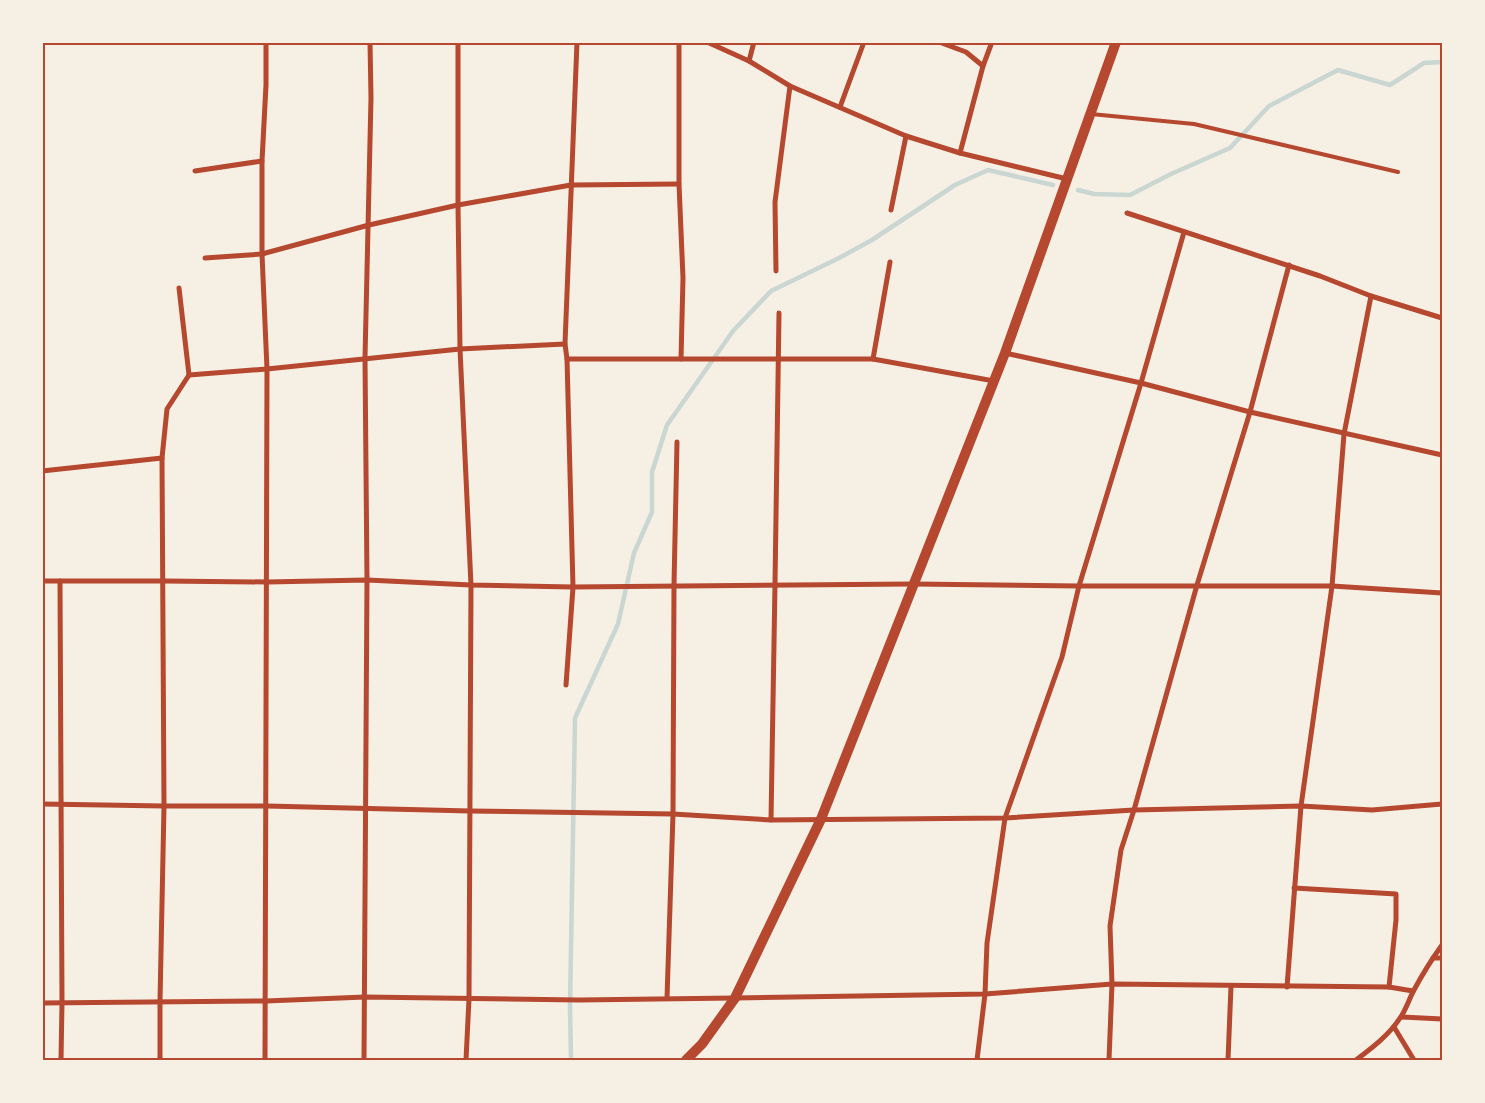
<svg xmlns="http://www.w3.org/2000/svg" width="1485" height="1103" viewBox="0 0 1485 1103" font-family="Poppins,sans-serif">
	<style>
		.lines { fill: none; stroke-linecap: round; stroke-linejoin: round }
		.stream { stroke: #c9d6d2; stroke-width: 4.5 }
		.service { stroke: #b5482f; stroke-width: 4 }
		.minor { stroke: #b5482f; stroke-width: 5 }
		.secondary { stroke: #b5482f; stroke-width: 10 }
		.neatline { fill: none; stroke: #b5482f; stroke-width: 2 }
	</style>
	<rect width="100%" height="100%" fill="#f6efe4"/>
	<g class="lines">
		<!-- stream -->
		<g class="stream">
			<path d="M1078,190l16,4 36,1 41,-21 59,-26 39,-42 69,-36 52,15 34,-22 18,-1"/>
			<path d="M571,1060l-1,-53 5,-289 43,-94 16,-71 18,-41v-40l15,-47 66,-94 38,-40 68,-33 33,-18 83,-55 33,-15 65,15"/>
		</g>
		<!-- service -->
		<path class="service" d="M1091,114l103,10 204,48"/>
		<!-- minor -->
		<g class="minor">
			<path d="M458,42v163l2,144 11,236 -2,414 -3,61"/>
			<path d="M679,42v142l4,94 -2,81"/>
			<path d="M707,42l42,19 41,25 116,50 54,17 107,26"/>
			<path d="M939,42l27,10 17,14"/>
			<path d="M749,61l5,-19"/>
			<path d="M840,107l24,-65"/>
			<path d="M960,153l23,-87 9,-24"/>
			<path d="M195,171l67,-10"/>
			<path d="M891,210l15,-74"/>
			<path d="M1127,213l193,63 51,20 71,22"/>
			<path d="M205,258l57,-4 107,-29 89,-20 113,-20 108,-1"/>
			<path d="M776,271l-1,-69 15,-116"/>
			<path d="M1005,353l136,30 109,29 192,43"/>
			<path d="M567,359h306l121,22"/>
			<path d="M873,359l17,-97"/>
			<path d="M189,375l78,-6 193,-20 105,-5"/>
			<path d="M42,471l120,-13"/>
			<path d="M42,581h122l103,1 100,-2 104,5 102,2 340,-3 166,2h253l110,7"/>
			<path d="M60,581l2,422 -1,57"/>
			<path d="M566,685l7,-98 -6,-228 -2,-15 12,-302"/>
			<path d="M42,804l122,2h103l203,5 203,3 98,6 234,-2 129,-8 167,-4 71,4 70,-6"/>
			<path d="M771,820l4,-236 4,-271"/>
			<path d="M1294,888l102,6v26l-7,67"/>
			<path d="M1433,958h9"/>
			<path d="M1287,987l14,-181 31,-220 12,-152 27,-138"/>
			<path d="M667,998l6,-184 1,-229 3,-143"/>
			<path d="M42,1003l224,-2 99,-4 214,3 156,-2 250,-4 127,-10 277,3 24,4"/>
			<path d="M1402,1017l40,2"/>
			<path d="M1394,1027l20,33"/>
			<path d="M160,1060v-59l4,-195 -2,-348 5,-49 22,-34 -10,-87"/>
			<path d="M265,1060l2,-691 -5,-115v-93l4,-76v-43"/>
			<path d="M364,1060l3,-480 -2,-222 6,-260 -1,-56"/>
			<path d="M977,1060l8,-66 2,-51 18,-125 57,-161 17,-71 62,-203 43,-151"/>
			<path d="M1109,1060l3,-76 -2,-58 11,-76 13,-40 63,-225 53,-173 39,-147"/>
			<path d="M1228,1060l3,-74"/>
			<path d="M1356,1060c16,-12 33,-25 44,-42 6,-8 9,-19 14,-28 8,-15 18,-31 28,-45"/>
		</g>
		<!-- secondary -->
		<path class="secondary" d="M686,1060l16,-16 33,-46 86,-179 184,-466 111,-311"/>
	</g>
	<!-- border -->
	<rect width="1485" height="1103" fill="none" stroke="#f6efe4" stroke-width="88"/>
	<rect x="44" y="44" width="1397" height="1015" class="neatline"/>
</svg>
